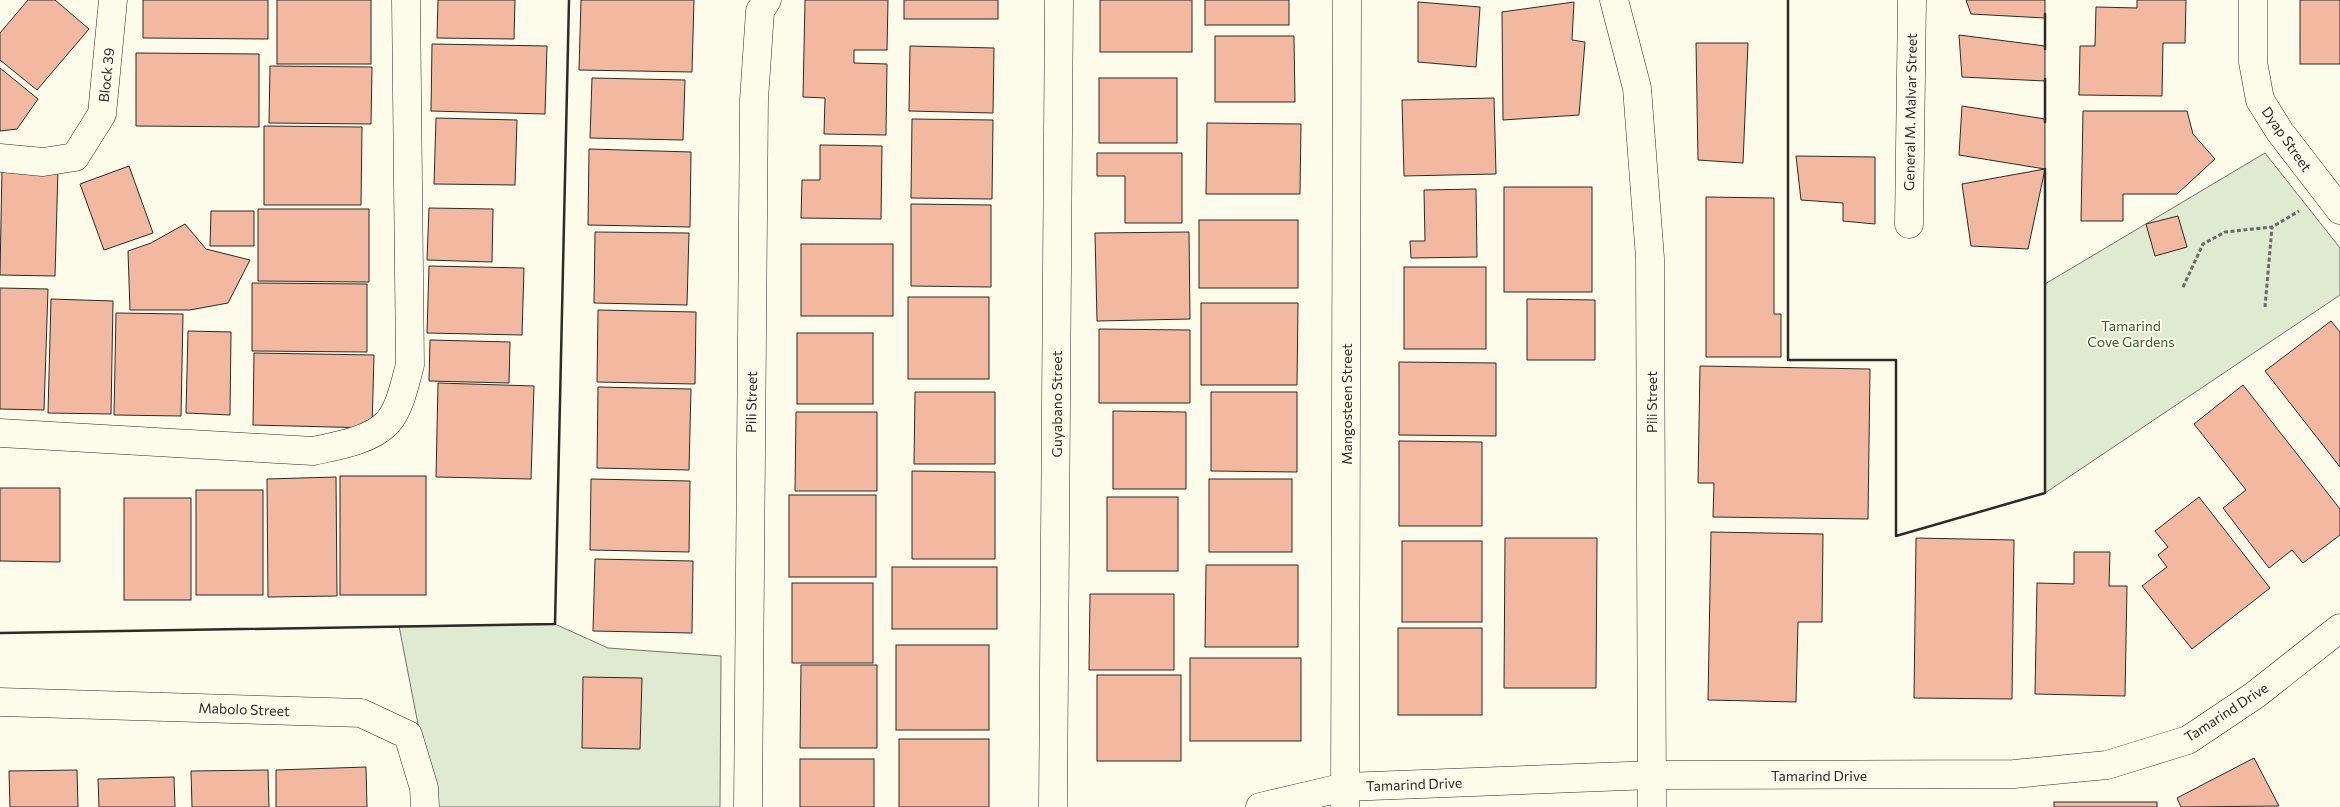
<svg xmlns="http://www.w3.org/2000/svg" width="2340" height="807" viewBox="0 0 2340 807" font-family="Commissioner,sans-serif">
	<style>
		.green { fill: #deebd1; stroke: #74746e }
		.building { fill: #f2b8a0; stroke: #2b2b2b }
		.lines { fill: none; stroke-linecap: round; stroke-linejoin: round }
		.minor-casing { stroke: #2b2b2b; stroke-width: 29 }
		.path { stroke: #6a6964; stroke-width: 3; stroke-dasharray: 4 2.5; stroke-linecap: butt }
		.minor { stroke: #fdfbea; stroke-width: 28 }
		.wall { stroke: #2b2b2b; stroke-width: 2.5 }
		.labels { text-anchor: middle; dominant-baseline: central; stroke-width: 4; stroke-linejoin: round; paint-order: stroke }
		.street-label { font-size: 14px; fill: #2b2b2b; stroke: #fdfbea }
		.park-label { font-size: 14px; fill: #34623c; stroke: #fdfbea }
	</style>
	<rect width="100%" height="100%" fill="#fdfbea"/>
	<!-- green -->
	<g class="green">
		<path d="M2265,153l75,95v47l-295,198v-209z"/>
		<path d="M555,624l53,24 113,8 -1,151h-286l-35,-181z"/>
	</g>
	<!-- building -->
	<g class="building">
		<path d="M28,0h27l34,29 -52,61 -37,-30v-27z"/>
		<path d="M143,0h125v39l-125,-1z"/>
		<rect x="277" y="0" width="94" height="64"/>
		<path d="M438,0h77l-1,39 -77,-1z"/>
		<path d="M581,0h113l-2,72 -113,-2z"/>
		<path d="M805,0h83l-1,50h-33v13l33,1 -1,71 -62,-1 1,-36 -22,-1z"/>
		<rect x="904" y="0" width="94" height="19"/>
		<rect x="1100" y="0" width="92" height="52"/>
		<rect x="1205" y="0" width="84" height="25"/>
		<path d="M1966,0h79v18l-74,-4z"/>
		<path d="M2137,0h49l-1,43h-22l-1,53 -83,-1 1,-49h15l1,-39 41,1z"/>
		<rect x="2300" y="0" width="40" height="64"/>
		<path d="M1418,2l62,5 -4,60 -58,-5z"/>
		<path d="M1574,2l-2,38 13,2 -6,73 -76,5 -1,-108z"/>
		<path d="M1959,35l86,11v35l-83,-4z"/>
		<path d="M1215,36h79l1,66h-80z"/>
		<path d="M1696,43h52l-5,120 -45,-3z"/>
		<path d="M432,44l115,2 -2,68 -114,-3z"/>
		<path d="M910,46l84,2 -1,65 -84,-2z"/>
		<path d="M136,53l123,1v73l-123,-1z"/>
		<path d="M270,66l102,1 -1,57 -102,-1z"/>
		<path d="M0,68l38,31 -21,30 -17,2z"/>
		<path d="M592,78l93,2 -2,60 -93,-2z"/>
		<rect x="1099" y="78" width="78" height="65"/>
		<path d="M1494,98l2,76 -92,2 -2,-76z"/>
		<path d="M1962,106l83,13v50l-86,-14z"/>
		<path d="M2083,111h104l6,23 22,25 -38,35h-54v27h-42z"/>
		<path d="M436,118l81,2 -2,65 -81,-1z"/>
		<path d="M912,119l81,1 -1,79 -81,-1z"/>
		<path d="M1207,123l94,1 -1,70h-94z"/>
		<path d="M264,126l98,1 -1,78h-97z"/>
		<path d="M820,145l62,1 -1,73 -80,-1 1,-38h18z"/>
		<path d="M589,149l102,3 -1,75 -102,-2z"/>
		<path d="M1097,153h85v70h-57v-47h-28z"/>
		<path d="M1796,156l79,1v67l-32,-3v-18l-42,-3z"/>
		<path d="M129,166l24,67 -49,17 -24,-66z"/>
		<path d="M2,168l56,1 -3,107 -55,-1z"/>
		<path d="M2045,169l-17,80 -57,-3 -9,-62z"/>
		<rect x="1504" y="187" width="88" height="105"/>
		<path d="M1476,189l1,68 -66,1 -1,-17h15l-1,-51z"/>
		<path d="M1706,197l68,1v116h7v43h-75z"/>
		<path d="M911,204l80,1v82l-80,-1z"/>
		<path d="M429,208l64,1 -1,53 -65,-2z"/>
		<path d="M258,209h111v73l-111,-1z"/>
		<path d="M211,211h43v35h-44z"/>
		<path d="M2178,216l9,31 -32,9 -9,-32z"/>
		<rect x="1199" y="220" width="99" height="68"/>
		<path d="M185,224l21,25 44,11 -22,43 -38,7h-60l-2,-59 23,-8z"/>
		<path d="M595,232l94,1 -2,72 -93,-2z"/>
		<path d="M1189,232l1,87 -93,2 -2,-88z"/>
		<rect x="801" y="244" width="92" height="72"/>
		<path d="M429,266l95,2 -2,67 -95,-2z"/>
		<rect x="1404" y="267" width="82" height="82"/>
		<path d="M252,283l115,1v68l-115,-1z"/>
		<path d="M0,288l48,1 -4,121 -44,-1z"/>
		<rect x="908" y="297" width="81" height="82"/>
		<path d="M51,299l62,2 -2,113 -63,-1z"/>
		<path d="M1527,299l68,1v60h-68z"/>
		<path d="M1201,303h97l-1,82h-96z"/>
		<path d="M598,310l98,2 -1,72 -98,-2z"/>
		<path d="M116,313l67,1 -2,102 -67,-1z"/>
		<path d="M2331,321l9,11v135l-75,-96z"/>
		<path d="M1099,329l91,1v73h-91z"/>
		<path d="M188,331l43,1 -1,83 -44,-2z"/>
		<rect x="797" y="333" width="76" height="71"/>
		<path d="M430,340l80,2 -1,41 -80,-2z"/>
		<path d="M254,353l120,2 -2,73 -119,-3z"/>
		<path d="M1399,362l97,1v73l-97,-1z"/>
		<path d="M1700,366l170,3 -2,150 -155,-2 1,-34h-16z"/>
		<path d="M438,383l96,3 -3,93 -95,-2z"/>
		<path d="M2243,385l97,124v26l-37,28 -11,-13 -23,18 -46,-60 23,-18 -52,-66z"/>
		<path d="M598,387l93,2 -2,81 -92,-2z"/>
		<path d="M915,392h80v72h-81z"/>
		<path d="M1211,392h86v80l-86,-1z"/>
		<path d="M1113,411l73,1v77h-73z"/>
		<path d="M796,412h81v79h-82z"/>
		<path d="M1399,441l83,1v84h-83z"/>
		<path d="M912,471l83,1v87h-83z"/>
		<rect x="340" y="476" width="86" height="119"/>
		<path d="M336,477l1,119 -69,1 -1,-118z"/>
		<path d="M591,479l99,2 -1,71 -99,-2z"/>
		<rect x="1209" y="479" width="83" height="73"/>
		<path d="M0,488h60v74l-60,-1z"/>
		<rect x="196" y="490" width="67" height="105"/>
		<rect x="789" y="495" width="87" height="82"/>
		<rect x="1107" y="497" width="71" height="74"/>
		<path d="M2199,497l71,91 -78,61 -50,-63 25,-19 -9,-12 10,-8 -13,-16z"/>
		<rect x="124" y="498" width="67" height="102"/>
		<path d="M1711,532l112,2 -1,88h-24l-2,80 -88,-2z"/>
		<path d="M1505,538h92l-1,150h-92z"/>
		<path d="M1916,538l98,2 -2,159 -98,-1z"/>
		<rect x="1402" y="541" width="80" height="81"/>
		<path d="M2074,552h36l-1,34h18l-2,110 -90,-2 2,-111 37,1z"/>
		<path d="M595,559l98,2 -1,72 -99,-2z"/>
		<path d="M1206,565h92v82h-93z"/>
		<rect x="892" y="567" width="105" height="62"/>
		<rect x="792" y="583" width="81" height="80"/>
		<path d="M1090,594h84v76h-85z"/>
		<rect x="1398" y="628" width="84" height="87"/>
		<rect x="896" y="645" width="93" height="85"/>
		<rect x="1190" y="658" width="111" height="83"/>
		<path d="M801,665h76v83h-77z"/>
		<rect x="1097" y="675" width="84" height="86"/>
		<path d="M583,677l59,1 -2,71 -58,-1z"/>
		<rect x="899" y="739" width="90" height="68"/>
		<path d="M2254,758l25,48 -98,1 -4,-9z"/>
		<rect x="800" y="759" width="74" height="48"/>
		<path d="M366,767l1,40h-91v-37z"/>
		<path d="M77,770l1,37h-68l-1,-36z"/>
		<path d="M268,770l1,37h-77l-1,-36z"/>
		<path d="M174,777l1,30h-76l-1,-28z"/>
		<rect x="2054" y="802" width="103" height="5"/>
	</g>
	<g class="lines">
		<!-- minor casing -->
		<g class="minor-casing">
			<g id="minor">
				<path d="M1614,0l23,88 13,170 2,549"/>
				<path d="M2253,0v62l7,38 20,32 60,78"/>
				<path d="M0,158l43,4 32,-5 27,-43 11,-114"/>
				<path d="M1909,224l3,-224"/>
				<path d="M0,433l313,18c23,-5 57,-10 74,-28 13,-13 18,-41 23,-58l-4,-365"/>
				<path d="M0,702l361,11 47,22 16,53 1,19"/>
				<path d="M748,807l6,-707 6,-89 7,-11"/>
				<path d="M1053,807l6,-807"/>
				<path d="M1260,807l85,-20 308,-12 361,-1 93,-9 81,-25 67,-45 85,-67"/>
				<path d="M1345,807l2,-807"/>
			</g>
		</g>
		<!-- path -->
		<g class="path">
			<path d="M2183,287l20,-43 22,-12 47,-5 27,-16"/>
			<path d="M2265,307l7,-80"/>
		</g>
		<!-- minor -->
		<use href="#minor" class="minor"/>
		<!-- wall -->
		<g class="wall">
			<path d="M1788,0v360h108v176l149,-43v-324"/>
			<path d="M2045,14v35"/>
			<path d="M2045,79v43"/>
			<path d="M0,633l555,-9 14,-624"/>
		</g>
	</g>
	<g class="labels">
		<!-- street labels -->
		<g class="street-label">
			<text transform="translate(106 75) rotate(-84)">Block 39</text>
			<text transform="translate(1910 112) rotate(-89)">General M. Malvar Street</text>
			<text transform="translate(2287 139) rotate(55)">Dyap Street</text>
			<text transform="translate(751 402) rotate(-89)">Pili Street</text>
			<text transform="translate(1651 402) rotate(-90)">Pili Street</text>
			<text transform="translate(1056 404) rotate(-90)">Guyabano Street</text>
			<text transform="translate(1346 404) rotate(-90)">Mangosteen Street</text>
			<text transform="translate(244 709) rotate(2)">Mabolo Street</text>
			<text transform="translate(2226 712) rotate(-33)">Tamarind Drive</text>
			<text x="1819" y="775">Tamarind Drive</text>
			<text transform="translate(1414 784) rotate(-2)">Tamarind Drive</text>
		</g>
		<!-- park labels -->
		<g class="park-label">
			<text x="2131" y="325">Tamarind<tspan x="2131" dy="16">Cove Gardens</tspan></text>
		</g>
	</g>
</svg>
